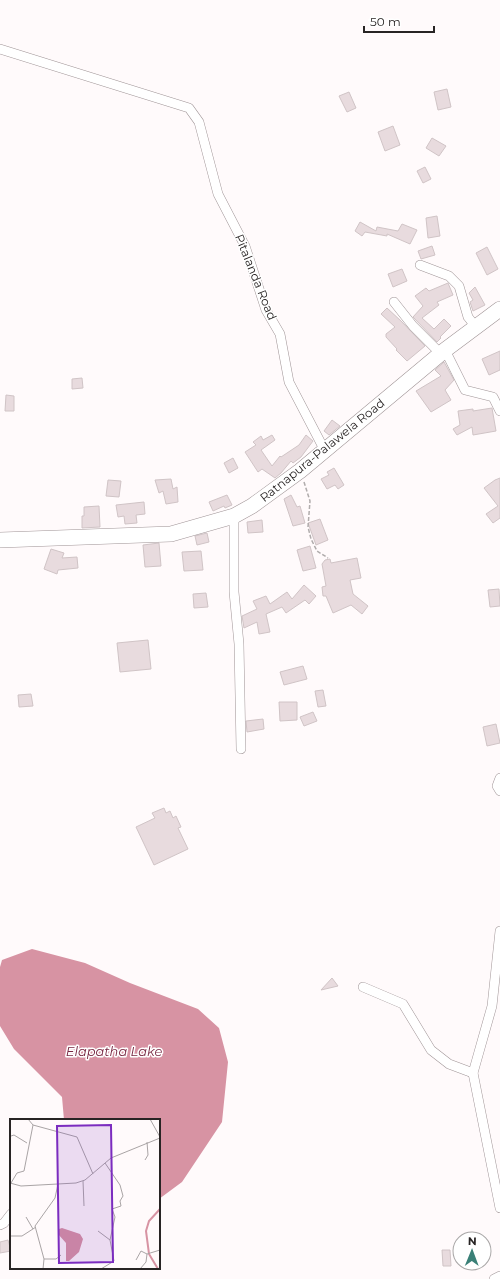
<svg xmlns="http://www.w3.org/2000/svg" width="500" height="1279" viewBox="0 0 500 1279" font-family="Montserrat,sans-serif">
	<style>
		.water { fill: #d793a3 }
		.building { fill: #e8dbde; stroke: #d0c4c6 }
		.lines { fill: none; stroke-linecap: round; stroke-linejoin: round }
		.minor-casing { stroke: #a09597; stroke-width: 10 }
		.primary-casing { stroke: #a09597; stroke-width: 16 }
		.path { stroke: #b0acac; stroke-width: 1.5; stroke-dasharray: 4 2; stroke-linecap: butt }
		.minor { stroke: #fff; stroke-width: 9 }
		.primary { stroke: #fff; stroke-width: 15 }
		.labels { text-anchor: middle; dominant-baseline: central; stroke-width: 3; stroke-linejoin: round; paint-order: stroke }
		.street-label { font-size: 12px; fill: #282424; stroke: #fff }
		.water-label { font-size: 13px; font-style: italic; fill: #772641; stroke: #fff }
		.inset-river { fill: none; stroke: #d793a3; stroke-width: 2 }
		.inset-road { fill: none; stroke: #a9a4a5; stroke-width: 1 }
		.view { fill: #7b2cbf; fill-opacity: 0.15; stroke: #7b2cbf; stroke-width: 2 }
		.inset-edge { fill: none; stroke: #282424; stroke-width: 2 }
	</style>
	<rect width="100%" height="100%" fill="#fffafb"/>
	<!-- water -->
	<path class="water" d="M32,949l53,14 45,20 68,26 21,19 9,34 -6,60 -40,60 -23,17v-79h-95l-2,-23 -48,-48 -14,-23v-59l2,-7z"/>
	<!-- building -->
	<g class="building">
		<path d="M447,89l4,18 -13,3 -4,-18z"/>
		<path d="M349,92l7,16 -9,4 -8,-16z"/>
		<path d="M393,126l7,19 -15,6 -7,-19z"/>
		<path d="M432,138l14,8 -7,10 -13,-8z"/>
		<path d="M425,167l6,12 -8,4 -6,-12z"/>
		<path d="M437,216l3,20 -12,2 -2,-20z"/>
		<path d="M360,222l16,9 1,-4 21,4 4,-7 15,6 -7,14 -23,-10v2l-22,-4 -3,4 -7,-5z"/>
		<path d="M432,246l3,9 -14,4 -3,-8z"/>
		<path d="M487,247l11,22 -11,6 -11,-22z"/>
		<path d="M402,269l5,12 -14,6 -5,-13z"/>
		<path d="M448,283l5,12 -16,7 2,3 -17,13 12,11 10,-10 7,7 -11,11 1,1 -4,4 -24,-25 10,-11 -8,-10 11,-8 3,3z"/>
		<path d="M475,287l10,18 -12,6 -3,-9 3,-2 -4,-7z"/>
		<path d="M387,308l14,13 24,25 -18,15 -11,-11 1,-1 -11,-12v-3l9,-7 -14,-13z"/>
		<path d="M500,351v19l-11,5 -7,-16z"/>
		<path d="M444,362l10,18 -9,10 6,10 -20,12 -15,-21 25,-15 -6,-6z"/>
		<path d="M82,378l1,10 -11,1v-10z"/>
		<path d="M6,395l8,1v15h-9z"/>
		<path d="M492,408l4,23 -23,4 -1,-8 -15,8 -4,-6 7,-4 -2,-14 15,-2v2z"/>
		<path d="M332,420l8,6 -11,9 -5,-4z"/>
		<path d="M272,435l3,5 -14,10 11,16 8,-10 1,1 18,-12 7,-10 7,6 -12,16 -8,6 -2,-2 -10,12 -6,5 -13,-9 -4,3 -13,-20 11,-7 -3,-3 8,-6 2,4z"/>
		<path d="M233,458l5,10 -9,5 -5,-10z"/>
		<path d="M334,468l10,17 -6,4 -3,-4 -8,4 -6,-10 8,-4 -2,-3z"/>
		<path d="M500,478v40l-7,5 -7,-9 12,-8 -14,-18 11,-8z"/>
		<path d="M171,479l2,10 4,-2 1,15 -12,2 -3,-13 -4,2 -4,-13z"/>
		<path d="M108,480l13,1 -2,16 -13,-1z"/>
		<path d="M227,495l5,10 -7,3 -1,-2 -11,5 -4,-9z"/>
		<path d="M291,495l6,12 3,-1 5,17 -12,3 -9,-27z"/>
		<path d="M144,502l1,12 -9,1 1,8 -12,1 -1,-8 -6,1 -2,-12z"/>
		<path d="M99,506l1,21 -18,1v-12h2v-9z"/>
		<path d="M320,519l8,21 -12,5 -8,-22z"/>
		<path d="M262,520l1,12 -15,1 -1,-11z"/>
		<path d="M207,533l2,9 -12,3 -2,-9z"/>
		<path d="M159,543l2,23 -16,1 -2,-22z"/>
		<path d="M310,546l6,22 -13,3 -6,-21z"/>
		<path d="M51,549l13,4 -2,5 15,-1 1,11 -20,2 -1,4 -13,-5z"/>
		<path d="M201,551l2,19 -19,1 -2,-19z"/>
		<path d="M357,558l4,20 -11,2 3,14 15,12 -6,8 -11,-9 -18,8 -7,-17h-3l-1,-9 4,-1 -4,-22 3,-4 5,-1 1,4z"/>
		<path d="M304,585l12,11 -7,8 -4,-4 -19,13 -4,-6 -16,7 4,18 -11,2 -2,-12 -13,6 -2,-12 15,-7 -4,-8 13,-5 4,8 17,-12 5,7z"/>
		<path d="M499,589l1,17 -10,1 -2,-17z"/>
		<path d="M206,593l2,14 -14,1 -1,-14z"/>
		<path d="M148,640l3,29 -31,3 -3,-29z"/>
		<path d="M303,666l4,13 -23,6 -4,-13z"/>
		<path d="M323,690l3,16 -8,1 -3,-16z"/>
		<path d="M31,694l2,12 -14,1 -1,-12z"/>
		<path d="M279,702h18v18l-17,1z"/>
		<path d="M313,712l4,9 -13,5 -4,-9z"/>
		<path d="M263,719l1,10 -17,3 -1,-11z"/>
		<path d="M496,724l4,19 -13,3 -4,-19z"/>
		<path d="M164,808l2,5 4,-2 3,7 3,-2 5,11 -3,1 10,21 -34,16 -18,-38 19,-9 -3,-5z"/>
		<path d="M332,978l6,8 -17,4z"/>
		<path d="M8,1240l3,11 -11,2v-11z"/>
		<path d="M442,1250h8l1,16h-8z"/>
	</g>
	<g class="lines">
		<!-- minor casing -->
		<g class="minor-casing">
			<g id="minor">
				<path d="M0,49l189,59 10,14 19,72 27,52 21,64 14,24 9,48 36,69"/>
				<path d="M420,265l29,11 10,10 9,31 8,10"/>
				<path d="M394,302l19,24 28,28"/>
				<path d="M445,350l20,40 28,7 7,14"/>
				<path d="M234,516v76l5,52 2,105"/>
				<path d="M500,778l-3,8 3,5"/>
				<path d="M500,931l-8,75 -19,67 27,135"/>
				<path d="M363,987l40,17 28,46 18,14 24,9"/>
				<path d="M0,1225l4,-2 7,-9"/>
				<path d="M494,1279l6,-3"/>
			</g>
		</g>
		<!-- primary casing -->
		<g class="primary-casing">
			<path id="primary" d="M0,540l171,-6 63,-18 18,-10 48,-35 145,-121 55,-41"/>
		</g>
		<!-- path -->
		<path class="path" d="M304,482l6,19 -2,26 3,12 6,12 11,7"/>
		<!-- minor -->
		<use href="#minor" class="minor"/>
		<!-- primary -->
		<use href="#primary" class="primary"/>
	</g>
	<g class="labels">
		<!-- street labels -->
		<g class="street-label">
			<text transform="translate(256 277) rotate(68)">Pitalanda Road</text>
			<text transform="translate(322 450) rotate(-39)">Ratnapura-Palawela Road</text>
		</g>
		<!-- water labels -->
		<g class="water-label">
			<text x="114" y="1051">Elapatha Lake</text>
		</g>
	</g>
	<!-- overview -->
	<g transform="translate(10 1119)">
		<rect width="150" height="150" fill="#fffafb"/>
		<path d="M52,109l18,6 3,5 -4,13 -10,9h-3v-18l-8,-9 1,-5z" fill="#d793a3"/>
		<path class="inset-river" d="M148,150l-9,-15 -3,-23 3,-10 11,-12"/>
		<path class="inset-road" d="M18,0l5,6 44,12 16,37M140,0l10,18M1,17l3,-1 13,8M135,41l3,-5 -1,-13M73,62l1,25M0,64l11,3 55,-3 9,-3 26,-22 49,-20M1,64l6,-10 7,-2 9,-46M16,98l7,12M88,112l12,9M0,117h12l14,-9M34,140h12l5,-4M126,141l5,-9 6,3 13,-4M33,150l1,-10 -9,-33 20,-28 3,-14M91,150l13,-8 -4,-21 5,-23 -3,-8 9,-3 -1,-5 3,-5 -3,-11 -15,-22M130,150l6,-7 1,-8"/>
		<path class="view" d="M101,6l2,137 -54,1 -2,-137z"/>
		<rect width="150" height="150" class="inset-edge"/>
	</g>
	<!-- north arrow -->
	<g transform="translate(472 1251) rotate(1)"><circle r="19" fill="#ffffff" stroke="#a9a7a7"/>
	<path d="M0-3L7 15L0 10L-7 15Z" fill="#3a8077"/>
	<text y="-6" font-size="11" font-weight="bold" text-anchor="middle" fill="#282424">N</text>
	</g>
	<!-- scale -->
	<path d="M364 26v6h70v-6" fill="none" stroke="#282424" stroke-width="2"/>
	<text x="370" y="26" font-size="12" fill="#282424" stroke="#ffffff" stroke-width="3" paint-order="stroke">50 m</text>
</svg>
